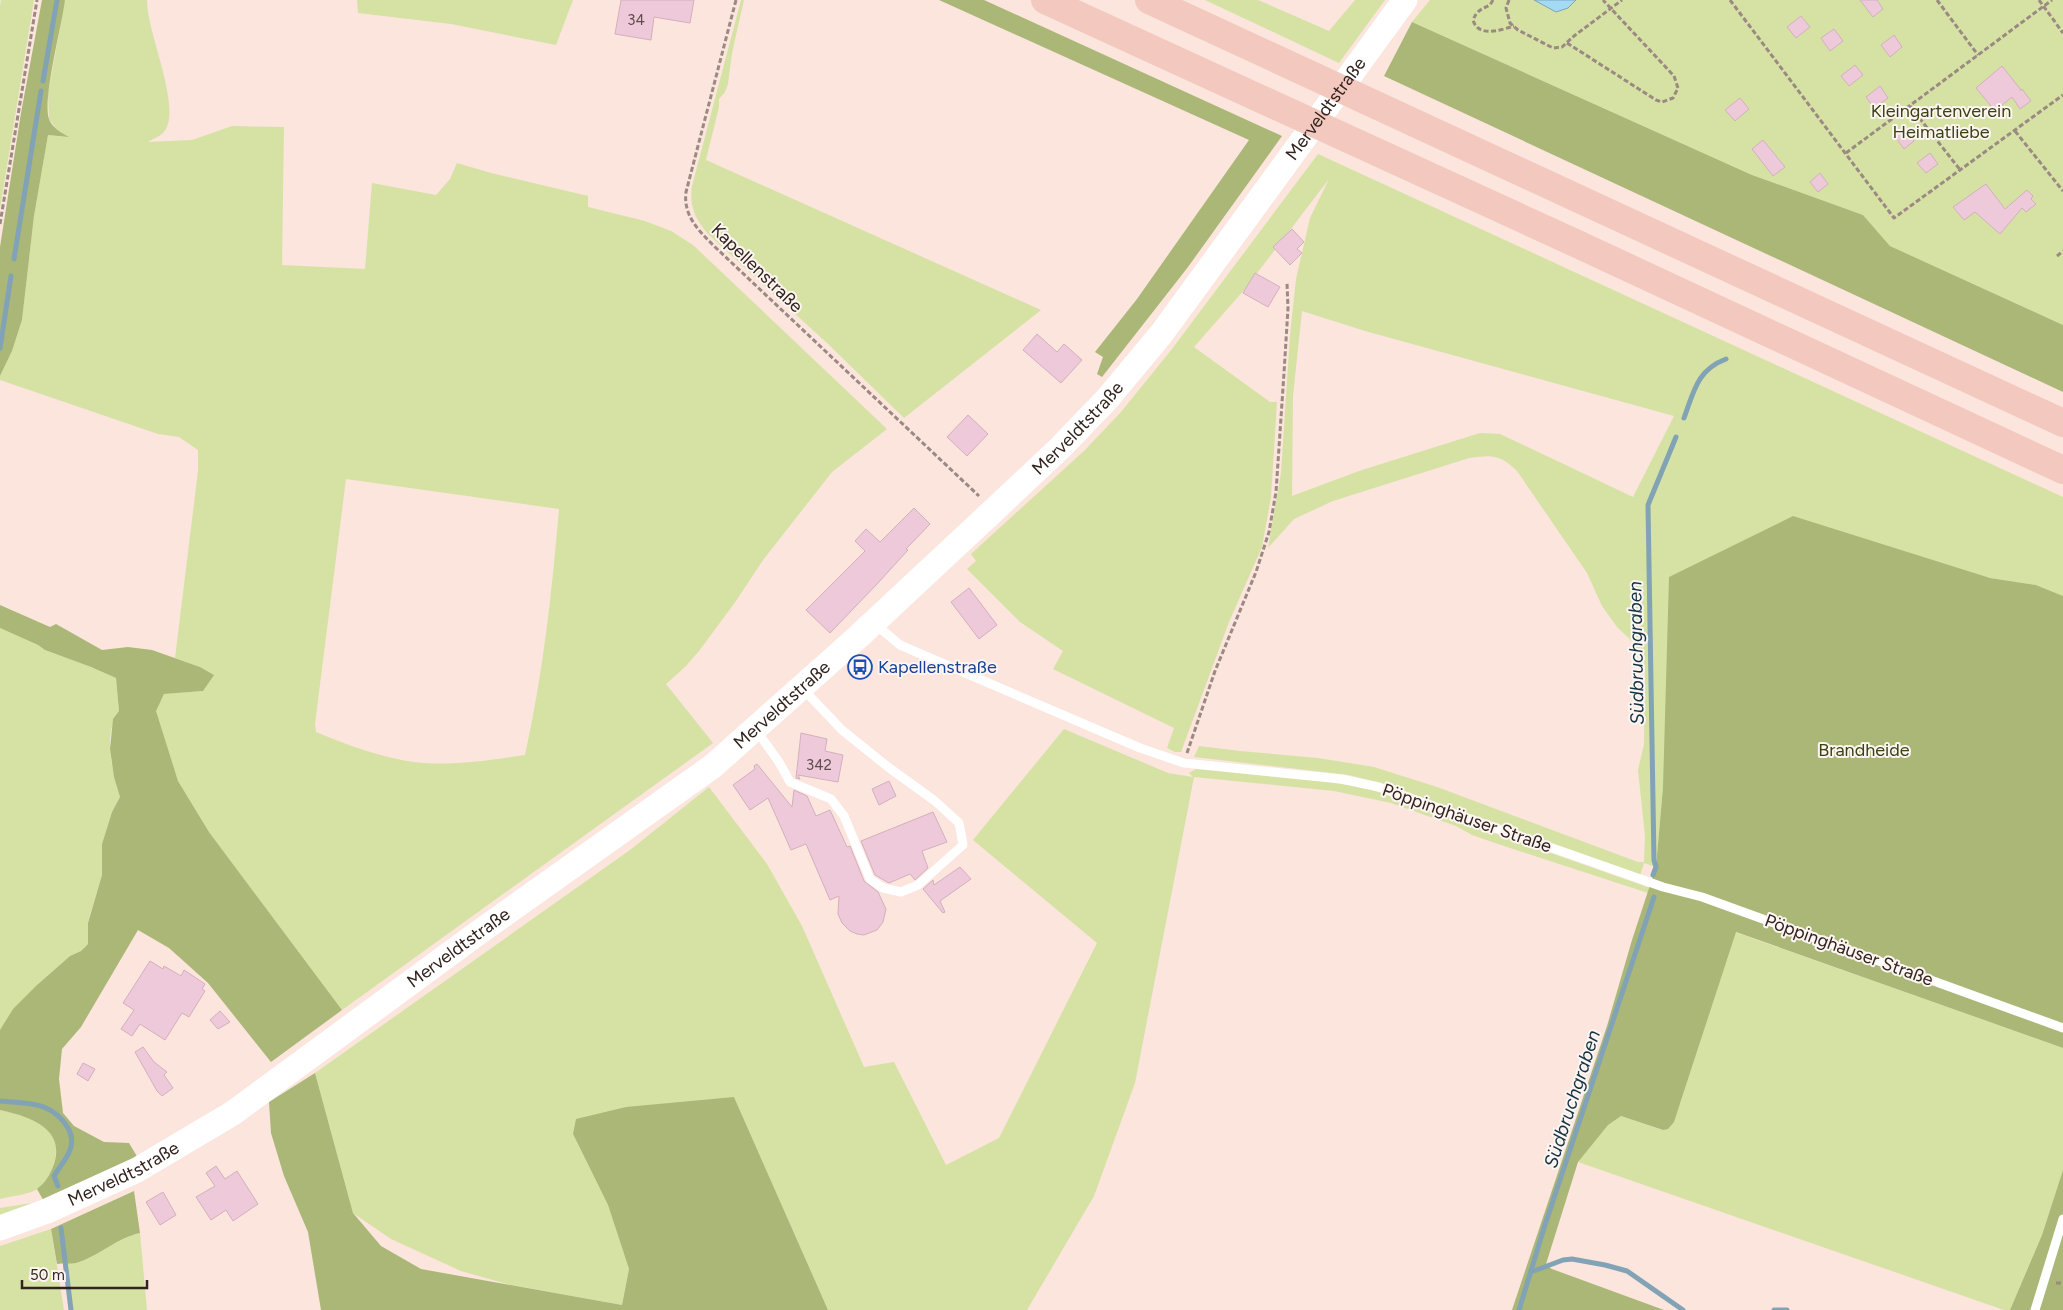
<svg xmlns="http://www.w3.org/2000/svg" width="2063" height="1310" viewBox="0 0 2063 1310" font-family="Figtree,sans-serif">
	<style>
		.green { fill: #d5e2a4; fill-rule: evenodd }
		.forest { fill: #aab777 }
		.water { fill: #a3daf6; stroke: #81a3b5 }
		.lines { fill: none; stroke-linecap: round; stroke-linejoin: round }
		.stream { stroke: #81a3b5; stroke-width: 5 }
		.building { fill: #eec9d9; stroke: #d3afbf }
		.path { stroke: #9b8982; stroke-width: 3; stroke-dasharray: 5 2.5; stroke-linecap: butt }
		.lane { stroke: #fff; stroke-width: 9 }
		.secondary { stroke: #fff; stroke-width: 25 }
		.highway { stroke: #f2c8bf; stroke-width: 28 }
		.labels { text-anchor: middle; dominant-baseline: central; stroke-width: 4; stroke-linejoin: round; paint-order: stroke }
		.number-label { font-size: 15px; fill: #604c4d }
		.street-label { font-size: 18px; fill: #31231e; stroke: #fdf5f2 }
		.park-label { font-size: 18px; fill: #3a4212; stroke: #fdf5f2 }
		.transit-label { font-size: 18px; fill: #164399; stroke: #fdf5f2; text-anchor: start }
		.water-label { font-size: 19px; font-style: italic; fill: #123342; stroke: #fdf5f2 }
	</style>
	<rect width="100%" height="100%" fill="#fbe5dc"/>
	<!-- green -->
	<g class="green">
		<path d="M1,0h33l-34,209v-203z"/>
		<path d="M65,0h82c0,33 33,102 19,129 -4,7 -12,9 -18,13l44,-2 40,-14 52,1 -2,138 83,4 7,-86 64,12 14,-16 7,-16 34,10 97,23v11l57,14 26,10 22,14 194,184 -55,43 -69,88 -27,41 -37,50 -13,15 -20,18 47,59 -371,267 -133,-178 -31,-51 -23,-70 9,-17 39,-3 -3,-24 -25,-9 23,-187v-21l-19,-13 -21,-3 -158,-54v-4l12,-25 10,-31 12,-104 14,-81 19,2 -10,-7 -8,-11 -1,-25zM346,479l213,30c-7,83 -16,165 -34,246 -38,6 -79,12 -118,6 -30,-5 -62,-17 -91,-29l-1,-8z"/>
		<path d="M357,0h216l-17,45 -105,-21 -93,-11z"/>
		<path d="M741,0h3l-12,53 -4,31 -3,8 -6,7v8l-13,53 335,150 -137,108 -76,-74 -120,-110c-13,-15 -19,-29 -16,-48z"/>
		<path d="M1205,0h53l71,31 26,-31h30l-46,63z"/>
		<path d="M1430,0h633v325l-173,-79 -27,-31 -111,-40 -340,-153z"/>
		<path d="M1318,154l745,343v99l-27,-11 -46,-7 -327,209 -7,80 -12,-4 -4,13 -257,-92 -34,-9 -155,-18 5,-11 41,5 78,7 56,9 63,20 201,75h6l1,-26 -7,-66 6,-26 1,-77 -5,-14 -7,-11 -16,-15 -15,-21 -15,-33 -70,-102c-18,-17 -24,-16 -48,-13l-136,43 -39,18 -26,29 13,-75 9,-138 6,-56 14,-61 19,-39 -84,110 -51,58 76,55h7l-6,95 -9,50 -33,75 -48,130h-6l-8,-4 7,-20 -121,-59 10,-18 -43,-29 -53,-53 9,-8 -5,-7 114,-104 36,-38 51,-63zM1302,311l63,20 309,85 -41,81 -133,-63 -20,-1 -118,37 -70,26 1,-100z"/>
		<path d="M0,628l38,17 7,5 46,17 25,11 3,33c-17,24 -6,61 1,86l-8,15 -10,32v31l-14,47v22l-7,7 -11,5 -33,29 -37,45z"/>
		<path d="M1064,729l104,44 25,4 -4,-4 7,-4 130,13 38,5 286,101 -2,5 -150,-49 -26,-9 -16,-9 -65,-23 -57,-12 -140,-14 -59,306 -41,113 -67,114h-199l-94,-213 -161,37 35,71 21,64 -7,36 -115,-21 -46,-13 -70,-32 -38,-26 -38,-140 315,-223 79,-63 58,77 35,62 62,141 30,-5 52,103 53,-27 98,-195 -124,-103z"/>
		<path d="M1735,932l328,116v122l-21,65 -32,75h-6l-426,-148c12,-16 24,-38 43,-46l41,14 18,-26z"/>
		<path d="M0,1110c32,7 67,17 53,57 -3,8 -8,18 -15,22 -11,6 -27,7 -38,10z"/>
		<path d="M38,1202l-38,16v-10z"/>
		<path d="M51,1229l13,81h-64v-64z"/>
		<path d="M140,1233l7,77h-76l-6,-47c28,-1 49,-24 75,-30z"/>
	</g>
	<!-- forest -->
	<g class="forest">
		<path d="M42,0h23c-3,25 -23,100 -16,119 3,9 13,14 20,18l-21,-2 -14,81 -12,104 -10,31 -12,25v-129l21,-134z"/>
		<path d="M939,0h45l298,136 -94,131 -86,110 -5,-3 6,-17 -8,-5 42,-53 112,-159z"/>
		<path d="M1412,22l340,153 111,40 27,31 173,79v67l-679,-316z"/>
		<path d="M1793,516l197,62 46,7 27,11v452l-327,-116 -62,190 -6,7 -5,1 -42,-14 -13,9 -30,37 -32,102 1,2 5,3 112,41h-152l95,-284 25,-86 24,-73 7,-80 6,-210z"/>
		<path d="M0,605l50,22 6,-3 46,26 26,-3 24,3 48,17 14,8 -11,16 -39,3 -8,17 22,70 31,51 133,178 -71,52 -63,-79 -39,-35 -31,-18 -57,97 -19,22 -3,30 4,34 11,13 30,16 25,1 9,15 -92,47 -9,-16c9,-7 13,-14 17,-25 12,-37 -27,-48 -54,-54v-80l13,-21 24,-24 33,-29 11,-5 7,-7v-21l14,-48v-31l10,-32 8,-15 -6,-20 -4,-28 3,-30 6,-8 -3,-33 -25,-11 -46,-17 -7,-5 -38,-17z"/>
		<path d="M315,1073l38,140 28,33 40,23 201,36 7,-36 -21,-64 -35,-71 3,-15 50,-12 108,-10 94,213h-507l-13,-78 -24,-56 -13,-43 -2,-31z"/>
		<path d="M2063,1170v140h-53l32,-75z"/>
		<path d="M134,1191l6,42c-23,5 -41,23 -64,30 -6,1 -13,0 -19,1l-6,-35z"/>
	</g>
	<!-- water -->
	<path class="water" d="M1534,0h42l-8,8 -12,4z"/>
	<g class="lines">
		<!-- stream -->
		<g class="stream">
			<path d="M43,81l14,-81"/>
			<path d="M14,259l27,-168"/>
			<path d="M0,348l11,-72"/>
			<path d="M1684,418c10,-27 13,-48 42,-59"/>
			<path d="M1653,875l3,-8 -2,-7 -6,-355 28,-68"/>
			<path d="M0,1101c28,3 52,0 68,27 4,7 5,14 2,22 -3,9 -11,17 -16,26l4,10"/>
			<path d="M61,1228l10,82"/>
			<path d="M1531,1272l32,-12 9,-1 33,6 22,6 56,39"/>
			<path d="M1519,1310l25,-82 110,-331"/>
			<path d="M1774,1310h13"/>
		</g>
	</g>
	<!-- building -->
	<g class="building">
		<path d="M621,0h73l-4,23 -36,-6 -3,23 -36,-6z"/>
		<path d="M1860,0h17l6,9 -10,8z"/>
		<path d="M1801,16l9,11 -14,11 -9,-11z"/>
		<path d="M1834,29l9,12 -13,10 -9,-13z"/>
		<path d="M1894,35l8,12 -12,10 -9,-12z"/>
		<path d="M1855,65l8,10 -14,11 -8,-10z"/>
		<path d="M2002,66l19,24 -1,1 2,-2 9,12 -11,8 -8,-12 -17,14 -19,-23z"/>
		<path d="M1880,86l8,12 -14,10 -8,-11z"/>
		<path d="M1740,98l9,11 -14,12 -10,-11z"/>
		<path d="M1904,127l10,14 -10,8 -10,-14z"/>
		<path d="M1763,140l22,27 -12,9 -21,-27z"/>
		<path d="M1930,153l8,11 -12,9 -9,-10z"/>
		<path d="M1820,173l8,11 -10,8 -8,-10z"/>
		<path d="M1986,184l19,25 22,-19 6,6 -2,3 5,5 -10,8 -4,-4 -22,26 -25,-22 -11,8 -11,-13z"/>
		<path d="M1292,229l12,13 -7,7 5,4 -12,12 -17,-18z"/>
		<path d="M1255,273l25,14 -12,20 -25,-14z"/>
		<path d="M1037,334l20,18 7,-8 18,16 -21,23 -38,-33z"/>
		<path d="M968,415l20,19 -21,22 -20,-19z"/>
		<path d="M914,508l16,16 -24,25 2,1 -30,33 -48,50 -24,-23 59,-59 -10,-10 11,-12 14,13z"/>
		<path d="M969,588l28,37 -18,14 -28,-37z"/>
		<path d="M801,733l26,6 -2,12 18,4 -5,27 -40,-7 2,4 -4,-1z"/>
		<path d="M757,764l35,43 2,-17 13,6 9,20 14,-6 17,37 3,-1 14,35 14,11 8,17 -3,13 -6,8 -13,5 -7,-1 -7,-3 -8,-8 -4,-9 1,-18 -9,4 -24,-56 -15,6 -23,-52 -18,12 -17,-25 22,-16 -1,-3z"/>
		<path d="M889,781l7,15 -17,9 -7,-16z"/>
		<path d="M933,812l14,30 -25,9 6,17 -13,12 -5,-6 -21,9 -14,-8 -14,-34z"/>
		<path d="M960,867l11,12 -31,22 5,11 -2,1 -20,-24 10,-9 1,5z"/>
		<path d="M150,961l13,8 1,-3 17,10 3,-6 21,14 -3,5 3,2 -16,26 -7,-4 -17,27 -25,-16 -8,12 -11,-7 13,-19 -11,-7z"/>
		<path d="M220,1011l10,11 -12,7 -8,-9z"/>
		<path d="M143,1047l11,15 13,10 -3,3 9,13 -11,8 -5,-5 -22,-39z"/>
		<path d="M83,1063l12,6 -7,12 -11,-7z"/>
		<path d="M216,1166l9,13 12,-8 21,33 -25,17 -7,-11 -15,10 -15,-23 19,-11 -9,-13z"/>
		<path d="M163,1192l13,23 -16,10 -14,-23z"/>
	</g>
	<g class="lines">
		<!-- path -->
		<g class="path">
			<path d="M736,0l-50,192c-3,24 13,39 29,55l264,249"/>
			<path d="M1493,0l-3,5c-8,4 -13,5 -17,15 5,18 28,10 41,6"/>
			<path d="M1509,0l-3,8 4,15 8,7 35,18 9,-1 12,-11 48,-36"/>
			<path d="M1730,0l164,218 169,-123"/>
			<path d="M1937,0l41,55"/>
			<path d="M2039,0l24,33"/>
			<path d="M1567,43l89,57 6,2 11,-4 5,-10 -4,-12 -71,-76"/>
			<path d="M1910,106l51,65"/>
			<path d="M2015,131l48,60"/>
			<path d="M1846,153l206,-153"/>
			<path d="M0,224l37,-224"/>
			<path d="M2057,256l6,-5"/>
			<path d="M1187,753l28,-82 41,-99 13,-40 7,-40 8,-119 4,-65 -1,-25"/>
			<path d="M2056,1283h7"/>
		</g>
		<!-- lane -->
		<g class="lane">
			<path d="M875,624l25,21 240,103 44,15 157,16 38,8 284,100 39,10 361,131"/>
			<path d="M756,730l23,32 11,20 41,17 13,17 26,63 13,9 18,4 17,-7 45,-40 -4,-22 -24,-22 -47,-34 -46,-37 -39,-41"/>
			<path d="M2035,1310l28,-91"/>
		</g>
		<!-- secondary -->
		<path class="secondary" id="s1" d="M0,1228l47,-17 90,-41 96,-57 245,-180 235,-167 146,-130 135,-126 67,-63 47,-49 54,-65 243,-333"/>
		<!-- highway -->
		<g class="highway">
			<path d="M1045,0l528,242 490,228"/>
			<path d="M1149,0l914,423"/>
		</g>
	</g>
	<!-- icons -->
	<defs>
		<g id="bus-ring" transform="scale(1.25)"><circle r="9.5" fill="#fdf5f2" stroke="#1a4fb4" stroke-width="1.5"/><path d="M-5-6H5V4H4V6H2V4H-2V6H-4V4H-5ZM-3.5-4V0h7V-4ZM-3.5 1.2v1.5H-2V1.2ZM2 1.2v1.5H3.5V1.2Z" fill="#1a4fb4"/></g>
	</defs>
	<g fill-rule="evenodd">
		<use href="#bus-ring" x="860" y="667"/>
	</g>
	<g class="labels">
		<!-- number labels -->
		<g class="number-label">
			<text x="636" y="20">34</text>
			<text x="819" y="765">342</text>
		</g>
		<!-- street labels -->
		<g class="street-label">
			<text stroke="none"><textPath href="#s1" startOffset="1755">Merveldtstraße</textPath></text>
			<text transform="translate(757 268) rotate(44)">Kapellenstraße</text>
			<text stroke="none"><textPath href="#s1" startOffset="1350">Merveldtstraße</textPath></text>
			<text stroke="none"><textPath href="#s1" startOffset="945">Merveldtstraße</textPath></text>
			<text transform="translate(1467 818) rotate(19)">Pöppinghäuser Straße</text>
			<text stroke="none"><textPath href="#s1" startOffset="540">Merveldtstraße</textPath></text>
			<text transform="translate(1849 950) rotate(20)">Pöppinghäuser Straße</text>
			<text stroke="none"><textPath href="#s1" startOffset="135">Merveldtstraße</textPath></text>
		</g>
		<!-- park labels -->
		<g class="park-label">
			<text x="1941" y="111">Kleingartenverein<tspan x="1941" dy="21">Heimatliebe</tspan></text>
			<text x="1864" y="750">Brandheide</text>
		</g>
		<!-- transit labels -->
		<g class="transit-label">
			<text x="878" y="667">Kapellenstraße</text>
		</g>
		<!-- water labels -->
		<g class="water-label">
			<text transform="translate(1636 653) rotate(-91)">Südbruchgraben</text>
			<text transform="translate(1572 1099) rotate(-72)">Südbruchgraben</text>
		</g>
	</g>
	<!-- scale -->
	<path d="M22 1280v8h125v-8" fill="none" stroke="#31231e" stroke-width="2.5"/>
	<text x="30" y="1280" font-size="15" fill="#31231e" stroke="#fdf5f2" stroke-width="4" paint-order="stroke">50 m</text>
</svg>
